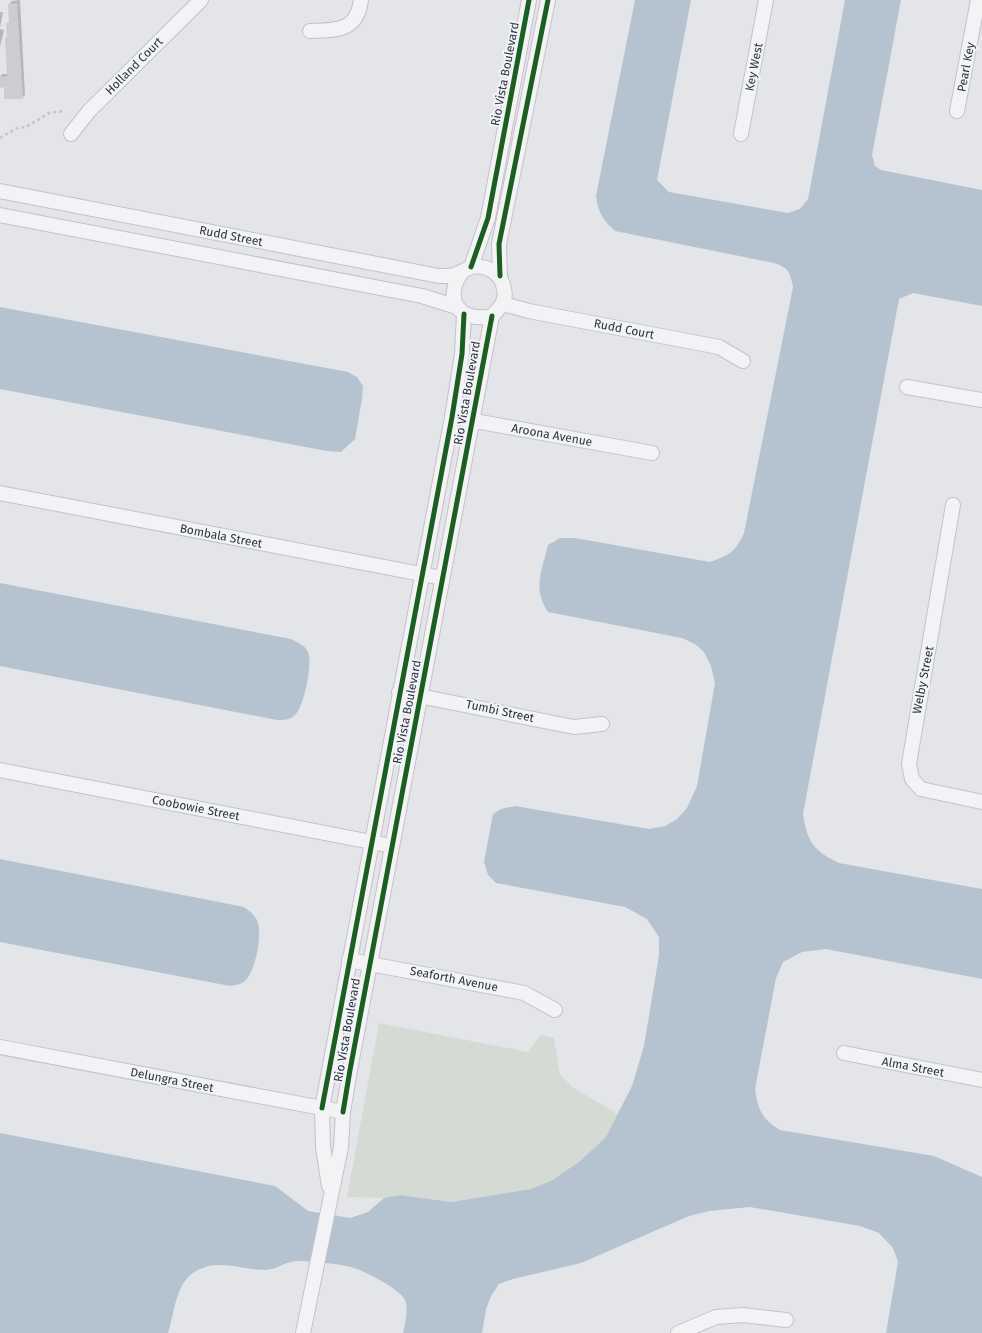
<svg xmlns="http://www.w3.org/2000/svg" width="982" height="1333" viewBox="0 0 982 1333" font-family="'Fira Sans',sans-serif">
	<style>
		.green { fill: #d5dbd4 }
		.water { fill: #b5c3d0 }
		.shadow { fill: #0003 }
		.building { fill: #cccdd0 }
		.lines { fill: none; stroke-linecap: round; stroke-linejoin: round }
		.minor-casing { stroke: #c2c3c6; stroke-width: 16 }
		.path { stroke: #c4c6c8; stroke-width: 2.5; stroke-dasharray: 3 3; stroke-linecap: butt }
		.minor { stroke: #f3f3f5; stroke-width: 14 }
		.cycleway-casing { stroke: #f2f4f7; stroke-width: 8 }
		.cycleway { stroke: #1b5e20; stroke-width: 5 }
		.labels { text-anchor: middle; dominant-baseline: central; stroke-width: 4; stroke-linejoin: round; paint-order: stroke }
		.street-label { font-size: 12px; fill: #2c343f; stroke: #f2f4f7 }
	</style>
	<rect width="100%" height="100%" fill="#e3e5e8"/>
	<!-- green -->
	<path class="green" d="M379,1023l149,29 12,-17 14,3 6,36 12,13 46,27 -12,23 -26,24 -29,20 -20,8 -80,13 -51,-7 -16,3 -37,-1z"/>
	<!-- water -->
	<g class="water">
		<path d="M635,0h56l-34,180 12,12 119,21 12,-4 8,-10 37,-199h56l-29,155 3,11 6,4 101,20v116l-69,-13 -14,6 -96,515c4,28 11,37 36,49l143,26v90l-156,-30 -24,3 -19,10 -7,16 -21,111c3,21 7,30 25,41l154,26 48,21v156h-96l12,-71 -5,-14 -14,-15 -19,-7 -110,-19 -41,4 -20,5 -108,47 -68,16 -14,5 -8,12 -5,13 -4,24h-79c2,-10 6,-23 2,-33 -4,-10 -40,-29 -51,-32 -11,-4 -45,-7 -57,-7 -11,0 -21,9 -32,9 -23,0 -47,-12 -69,1 -21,12 -21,41 -28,62h-168v-200l275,53 33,25 42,7 18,-6 16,-14 16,-3 51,7 80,-13 20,-8 29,-20 26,-24 26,-51 12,-40 15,-91v-18l-12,-18 -22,-12 -129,-24 -8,-8 -4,-13 9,-48 8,-5 14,-3 134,23 16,-3 12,-7 10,-11 10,-22 18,-103 -4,-17 -7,-14 -9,-8 -13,-6 -134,-26c-16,-24 -6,-41 0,-67l12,-7h15l135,24c20,-7 25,-10 34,-29l49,-246c-3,-15 -4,-19 -19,-24l-159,-32c-12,-10 -17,-19 -19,-35z"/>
		<path d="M0,307l348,65 9,5 6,9 -1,13 -7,40 -14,13 -14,-1 -327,-62z"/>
		<path d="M0,583l291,56c7,4 14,6 17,13 5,10 -4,56 -13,63 -5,5 -12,5 -18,5l-277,-54z"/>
		<path d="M0,859l244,48c6,4 12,9 14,16 4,14 -3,53 -16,60 -4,2 -9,2 -12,3l-230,-44z"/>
	</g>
	<!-- shadow -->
	<g class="shadow">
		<path d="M20,0l5,95 -3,3 -17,-12 -5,1v-10l2,-3h6l-2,-36 2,-2 -1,-12 3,-3 -1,-17 3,-3z"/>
		<path d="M0,12h3l-3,16z"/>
		<path d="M0,29l4,1 -4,17z"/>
	</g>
	<!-- building -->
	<path class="building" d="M17,3l6,96h-19v-12l-4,1v-11l7,-1 -2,-38h2l-1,-15h3l-1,-19z"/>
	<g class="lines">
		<!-- minor casing -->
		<g class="minor-casing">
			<g id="minor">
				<path d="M310,31c26,-1 47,1 51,-31"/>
				<path d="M957,111l21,-111"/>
				<path d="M71,134l18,-23 112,-111"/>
				<path d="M741,134l25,-134"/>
				<path d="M0,191l439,85c5,0 11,0 15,-1 6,-2 12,-6 18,-8 15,-3 30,7 32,22 3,12 -4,19 -12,27 -32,7 -50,-16 -30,-44"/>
				<path d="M0,215l422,81 35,11"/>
				<path d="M471,267l17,-49 41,-218"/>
				<path d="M500,276l-1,-32 49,-244"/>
				<path d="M503,304l26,7 190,36 24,14"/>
				<path d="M907,387l75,13"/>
				<path d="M464,419l188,34"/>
				<path d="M0,493l442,85"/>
				<path d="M953,505l-44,259 3,15 9,10 61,13"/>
				<path d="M399,692l175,35 28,-3"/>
				<path d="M0,770l392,76"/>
				<path d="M349,960l175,33 31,17"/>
				<path d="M0,1047l343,65"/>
				<path d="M844,1053l138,27"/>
				<path d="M329,1186l-6,-39 -1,-39 130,-691 10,-63 2,-40"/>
				<path d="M303,1333l38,-186 2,-35 7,-42 142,-754"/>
				<path d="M678,1333l38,-16 27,-2 43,5"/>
			</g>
		</g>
		<!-- path -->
		<path class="path" d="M0,138l17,-10 9,-1 23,-14 15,-2"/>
		<!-- minor -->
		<use href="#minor" class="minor"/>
		<!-- cycleway casing -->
		<g class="cycleway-casing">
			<g id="cycleway">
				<path d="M471,267l17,-49 41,-218"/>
				<path d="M500,276l-1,-32 49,-244"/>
				<path d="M322,1108l130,-691 10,-63 2,-40"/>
				<path d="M343,1112l7,-42 142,-754"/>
			</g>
		</g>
		<!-- cycleway -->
		<use href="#cycleway" class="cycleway"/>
	</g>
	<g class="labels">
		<!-- street labels -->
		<g class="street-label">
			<text transform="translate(134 66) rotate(-45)">Holland Court</text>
			<text transform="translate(754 67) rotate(-79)">Key West</text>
			<text transform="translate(966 67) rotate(-79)">Pearl Key</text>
			<text transform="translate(505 74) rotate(-79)">Rio Vista Boulevard</text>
			<text transform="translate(231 236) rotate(11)">Rudd Street</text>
			<text transform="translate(624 329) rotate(11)">Rudd Court</text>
			<text transform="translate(467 393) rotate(-80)">Rio Vista Boulevard</text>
			<text transform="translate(552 435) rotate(10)">Aroona Avenue</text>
			<text transform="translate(221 536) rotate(11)">Bombala Street</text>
			<text transform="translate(923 680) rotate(-79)">Welby Street</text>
			<text transform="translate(500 711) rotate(12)">Tumbi Street</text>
			<text transform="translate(407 712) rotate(-79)">Rio Vista Boulevard</text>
			<text transform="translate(196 808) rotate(11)">Coobowie Street</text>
			<text transform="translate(454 979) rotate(11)">Seaforth Avenue</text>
			<text transform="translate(347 1030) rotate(-80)">Rio Vista Boulevard</text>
			<text transform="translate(913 1067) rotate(11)">Alma Street</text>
			<text transform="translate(172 1080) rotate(11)">Delungra Street</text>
		</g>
	</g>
</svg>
